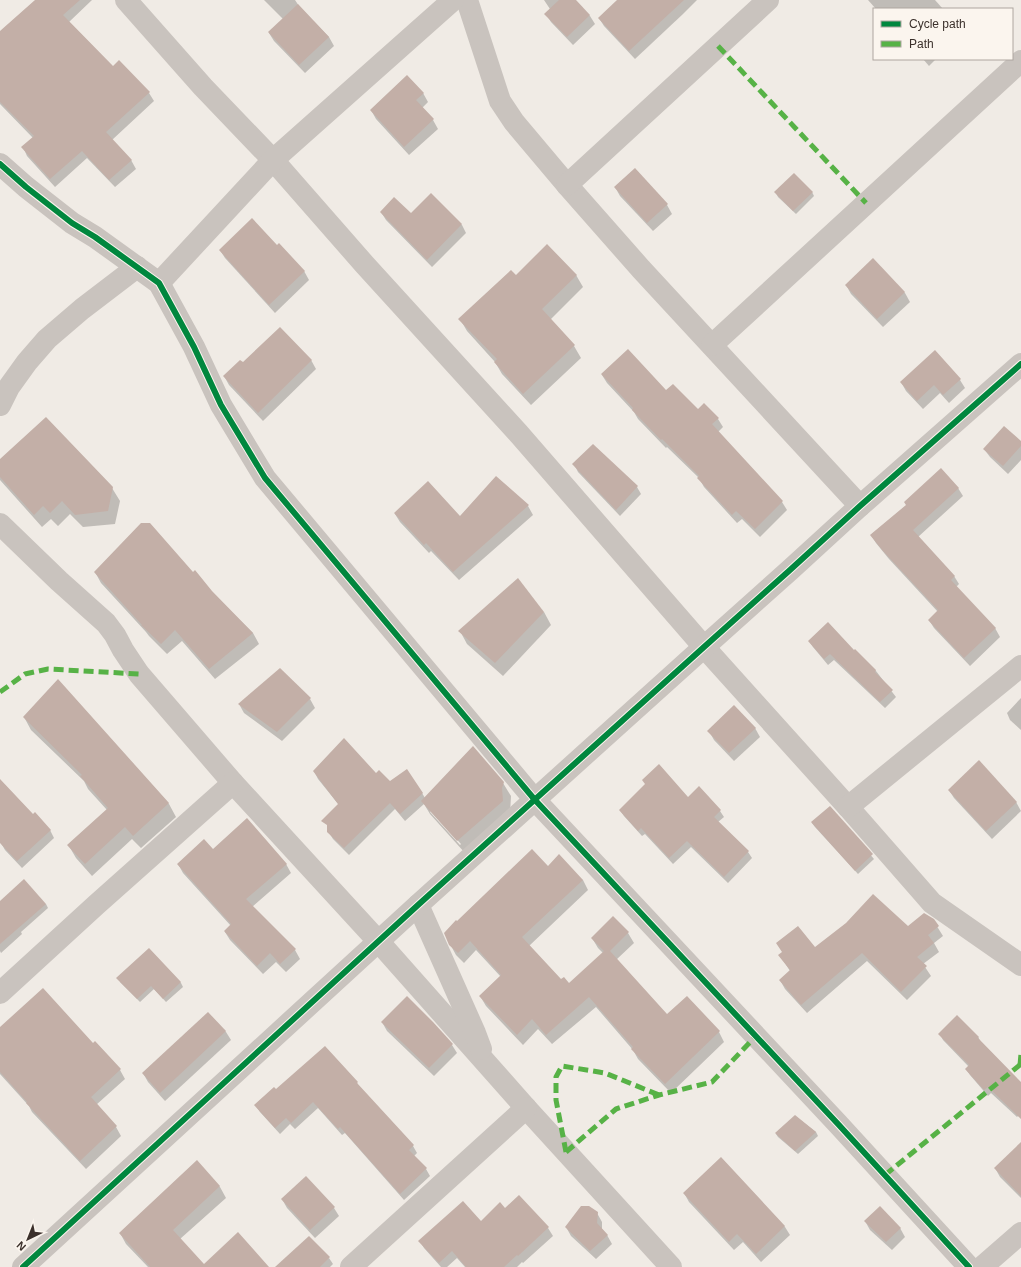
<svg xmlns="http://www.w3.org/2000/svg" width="1021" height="1267" viewBox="0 0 1021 1267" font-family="Helvetica,sans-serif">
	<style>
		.shadow { fill: #0003; fill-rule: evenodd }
		.building { fill: #c3afa7 }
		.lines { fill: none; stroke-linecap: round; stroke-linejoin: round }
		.minor { stroke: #c9c3be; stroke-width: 22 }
		.quiet { stroke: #57b246; stroke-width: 5; stroke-dasharray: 10 5; stroke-linecap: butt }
		.cycleway-casing { stroke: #fbf5ee; stroke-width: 8 }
		.cycleway { stroke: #00873e; stroke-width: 6 }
	</style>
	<rect width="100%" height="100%" fill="#f0ebe5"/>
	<!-- shadow -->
	<g class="shadow">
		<path d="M36,0h56l-23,22 44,45 36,26 5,8 -42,39 19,20 5,9 -21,18 -28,-29 -32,29 -28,-31 -4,-9 10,-9 -33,-34v-72z"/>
		<path d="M264,0h31l4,6 30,31 5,9 -29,27 -31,-32 -5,-8 14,-14z"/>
		<path d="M544,0h31l15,16 5,8 -22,21 -22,-23 -5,-8 4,-5z"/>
		<path d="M618,0h79l-14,14 -48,45 -31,-33 -5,-8z"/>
		<path d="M868,0h67l8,9h-67z"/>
		<path d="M923,59h13l-7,7z"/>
		<path d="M423,93l5,9 -6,6 11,12 5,9 -29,26 -33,-36 -5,-9z"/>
		<path d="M635,169l32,36 5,9 -19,17 -33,-35 -5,-9z"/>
		<path d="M812,192l2,4 -18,18 -18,-17 -2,-4z"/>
		<path d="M431,195l31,30 4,8 -34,34 -46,-47 -5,-8 30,3z"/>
		<path d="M277,247l27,24 5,9 -34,33 -50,-55 -5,-8z"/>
		<path d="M873,260l32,33 5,9 -27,25 -32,-33 -5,-9z"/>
		<path d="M576,275l7,12 -33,33 24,26 7,12 -50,47 -29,-31 -7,-12 -28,-31 -7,-12 56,-42z"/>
		<path d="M311,360l5,9 -53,52 -34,-36 -5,-9 19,-12z"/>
		<path d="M602,375l64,17 32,19 20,8 5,8 -5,5 64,70 5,8 -27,27 -18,-18 -5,4 -33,-36 -5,-9 -32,-31 -1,1 -28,-29 -4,-7 -27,-29z"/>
		<path d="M960,380l5,8 -16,15 -9,-10 -17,16 -17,-18 -5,-9z"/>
		<path d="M1021,442v18l-13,14 -18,-17 -6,-8z"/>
		<path d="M0,460l112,28 8,13 -5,23 -32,3 -13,-13 -12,12 -7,-7 -9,8 -42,-47z"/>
		<path d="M574,464l63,23 4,7 -21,22 -42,-44z"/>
		<path d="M496,477l32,29 5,9 -74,65 -28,-29 -2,2 -29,-31 -5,-8 65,3z"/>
		<path d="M958,488l5,8 -45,41 36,39 5,8 -3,3 39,41 5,9 -30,29 -36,-38 -5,-8 9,-8 -49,-53 -13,-16 -5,-8 36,-30z"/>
		<path d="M95,572l98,2 60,59 6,11 -44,35 -33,-38 -15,13 -18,-18 -3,-4 -45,-49z"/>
		<path d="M544,612l7,13 -48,51 -36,-32 -7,-13z"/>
		<path d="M809,641l45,10 22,20 20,26 -11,11 -51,-48 -6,5 -15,-18z"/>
		<path d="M58,681l111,123 7,13 -35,31 -9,-9 -40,37 -16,-18 -7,-12 38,-36 -19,-21 -4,-8 -53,-51 -7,-13z"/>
		<path d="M1021,698v32l-11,-10 -3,-7z"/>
		<path d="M310,699l5,9 -33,33 -38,-28 -5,-9z"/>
		<path d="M755,728l5,9 -26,24 -20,-21 -5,-9z"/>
		<path d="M314,771l62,4 14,7 32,11 3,5 78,-15 8,13 -1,18 -45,39 -35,-39 -6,-10 -19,17 -10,-12 -46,46 -16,-16 -5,-8 11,-26 -21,-26zM431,811l30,33 -1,1 -30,-33z"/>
		<path d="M0,780l33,36 17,14 4,8 -32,30 -17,-18 -4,-7z"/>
		<path d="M949,790l67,12 5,9 -29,28 -38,-41z"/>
		<path d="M688,798l32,13 4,6 -6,5 30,30 4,6 -24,25 -37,-36 -18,17 -28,-30 -3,2 -18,-20 -4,-6z"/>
		<path d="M830,807l44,52 -16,15 -43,-47 -3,-4z"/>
		<path d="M213,850l73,14 5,9 -39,34 43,43 5,9 -14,13 -10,-10 -13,12 -33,-34 -5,-8 6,-6 -48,-53 -5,-9z"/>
		<path d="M548,867l35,13 5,10 -59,56 32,34 8,5 34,-32 -5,-5 -6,-10 21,-21 15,16 6,10 -18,17 51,56 52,16 5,10 -53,51 -33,-34 -5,-9 -37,-43 -44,37 -14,-15 -15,16 -37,-39 -6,-10 21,-19 -25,-27 -12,13 -8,-8 -6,-11z"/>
		<path d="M0,902l46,2 2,4 -27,24 1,2 -21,19 -1,-2z"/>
		<path d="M933,920l10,16 -9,7 5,9 -16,12 8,12 -24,24 -40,-39 -60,52 -22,-24 -5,-9 10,-9 -10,-16 34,-6 94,-22z"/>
		<path d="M149,949l32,34 2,4 -17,15 -12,-13 -14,13 -20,-20z"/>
		<path d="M208,1013l18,19 5,8 -66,61 -17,-19 -5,-9z"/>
		<path d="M382,1022l70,23 5,8 -23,23 -47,-45z"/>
		<path d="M0,1029l93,15 2,-1 25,27 5,9 -29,26 20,22 5,9 -35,33 -54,-57 -3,-6 -29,-32z"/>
		<path d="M940,1034l38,3 3,5 40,42v29l-4,4 -26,-24 -3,3 -18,-21 -4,-6 3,-2 -26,-27z"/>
		<path d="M357,1083l3,5 53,58 4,7 -3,3 12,13 4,7 -26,24 -59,-67 -3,2 -24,-27 -23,21 -5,-5 -10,10 -20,-22 -4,-6 20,-15z"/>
		<path d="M795,1116l21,16 2,4 -20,18 -20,-17 -2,-3z"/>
		<path d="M1021,1144v54l-21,-21 -5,-9z"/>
		<path d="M721,1158l64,69 5,8 -29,27 -18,-20 -9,8 -45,-48 -5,-9z"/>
		<path d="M197,1162l23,25 6,11 -46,41 23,28h-55l-22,-23 -6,-11z"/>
		<path d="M519,1197l29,31 5,8 -30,27 -1,-1 -5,5h-52l-8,-9 -10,9h-6l-17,-19 -4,-7 61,-19 24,-12z"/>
		<path d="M282,1199l52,9 5,8 -24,22 -28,-30z"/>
		<path d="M597,1213l5,9v7l5,6 5,9 -16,15 -25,-23 -5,-9z"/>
		<path d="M865,1221l35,7 5,9 -13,13 -22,-20z"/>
		<path d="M329,1258l4,6 -3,3h-54z"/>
	</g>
	<!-- building -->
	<g class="building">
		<path d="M35,0h45l-17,15 50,51 6,-6 31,32 -44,40 26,28 -23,20 -27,-29 -32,28 -29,-32 13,-11 -34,-34v-71z"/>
		<path d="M559,0h17l14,15 -23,22 -23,-23z"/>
		<path d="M617,0h67l-55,51 -31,-33z"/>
		<path d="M298,4l31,33 -30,28 -31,-33z"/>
		<path d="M407,75l17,18 -8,7 18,19 -30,28 -34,-37z"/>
		<path d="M635,168l33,36 -21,19 -33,-36z"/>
		<path d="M794,173l19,19 -20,19 -19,-19z"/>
		<path d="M431,193l31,31 -35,36 -47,-48 14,-15 17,16z"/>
		<path d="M252,218l25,27 2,-2 26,28 -36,34 -50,-55z"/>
		<path d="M547,244l30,31 -35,34 33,36 -52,49 -29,-32 3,-3 -39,-40 53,-49 5,5z"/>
		<path d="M873,258l32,34 -28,27 -32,-34z"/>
		<path d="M280,327l32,33 -54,53 -35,-37 17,-16 3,2z"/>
		<path d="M628,349l38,41 7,-6 25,25 6,-6 15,15 -7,6 71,77 -28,28 -19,-18 -4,4 -35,-37 2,-2 -37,-37 -1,1 -29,-30 1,-2 -32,-34z"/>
		<path d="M935,350l26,29 -18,16 -9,-10 -17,16 -17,-19z"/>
		<path d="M46,417l67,70 -5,24 -33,4 -13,-14 -12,12 -7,-7 -9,9 -34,-38v-18z"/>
		<path d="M1004,426l17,15v5l-18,20 -20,-17z"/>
		<path d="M593,444l45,42 -22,24 -44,-46z"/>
		<path d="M941,468l18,20 -46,42 42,46 -4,4 45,48 -32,30 -36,-38 10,-10 -55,-59 -13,-16 36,-30 -2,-3z"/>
		<path d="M496,476l33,29 -76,67 -27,-29 -2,2 -30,-32 34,-32 32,35z"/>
		<path d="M141,523h9l43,49 2,-2 17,21 41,42 -44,36 -34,-39 -14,14 -20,-19h1l-48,-53z"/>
		<path d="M518,578l26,34 -49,51 -37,-32z"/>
		<path d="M828,622l26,28 1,-1 21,21 -1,2 18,18 -13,12 -50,-48 -6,5 -16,-18z"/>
		<path d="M280,668l31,30 -34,34 -39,-28z"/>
		<path d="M58,679l111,124 -36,33 -8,-9 -40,37 -18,-19 41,-37 -28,-32 2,-1 -59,-58z"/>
		<path d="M734,705l22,23 -27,25 -22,-22z"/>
		<path d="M344,738l32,35 3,-3 11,11 17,-12 16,24 -23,21 -10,-11 -46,45 -17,-16v-7l-6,-4 17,-17 -25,-33z"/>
		<path d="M473,746l31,36 -2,6 1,13 -46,40 -36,-40z"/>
		<path d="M979,760l38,42 -31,29 -38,-41z"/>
		<path d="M659,764l29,33 11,-11 22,24 -7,7 35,34 -25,26 -37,-36 -18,17 -28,-30 -3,3 -19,-21 26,-26 -3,-4z"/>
		<path d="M0,779l33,35 2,-2 16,18 -34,31 -17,-18z"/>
		<path d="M830,806l43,48 -18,17 -44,-49z"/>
		<path d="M247,818l40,46 -41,35 50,50 -16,15 -10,-11 -13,13 -33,-35 7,-7 -54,-60 27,-25 9,10z"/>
		<path d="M532,849l16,17 11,-12 24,26 -61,57 39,42 3,-2 5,6 35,-32 -13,-13 22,-22 16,16 -19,19 57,63 20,-18 33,35 -55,53 -34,-35 2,-2 -44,-50 -43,38 -14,-16 -15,16 -38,-39 22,-21 -31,-34 -12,12 -9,-8 -5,-12 12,-13 1,1z"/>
		<path d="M24,879l22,25 -46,40v-43z"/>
		<path d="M873,894l35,32 16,-13 10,6 5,7 -11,9 6,8 -17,14 10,9 -26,26 -39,-39 -61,52 -22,-25 11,-10 -12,-15 4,-3 -6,-9 22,-17 17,21 31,-24z"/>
		<path d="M149,948l32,34 -18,17 -12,-13 -14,13 -21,-21z"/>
		<path d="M43,988l50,55 2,-2 26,28 -30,28 26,29 -37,35 -54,-58 1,-1 -27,-30v-45z"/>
		<path d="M407,996l26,26 20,22 -24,24 -48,-46z"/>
		<path d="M208,1012l18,19 -66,62 -18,-20z"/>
		<path d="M957,1015l22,22 -1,1 43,44v37l-33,-32 -4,3 -19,-21 4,-4 -31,-31z"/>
		<path d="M325,1046l33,36 -1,1 57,62 -5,5 18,18 -27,26 -60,-67 -2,2 -25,-27 -22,21 -5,-5 -11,10 -21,-23 20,-18 2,2z"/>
		<path d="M795,1115l21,17 -21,19 -20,-18z"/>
		<path d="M1021,1142v54l-27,-28z"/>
		<path d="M721,1157l64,69 -29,28 -19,-20 -8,8 -46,-49z"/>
		<path d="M197,1160l23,26 -47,44 31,34 34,-32 31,35h-119l-31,-34z"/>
		<path d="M306,1176l29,31 -25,23 -29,-31z"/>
		<path d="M519,1195l30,32 -31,29 -1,-1 -13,12h-38l-14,-16 -13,12 -21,-22 45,-40 18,20 19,-19 5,6z"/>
		<path d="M581,1206h8l9,6 -1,11 11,12 -18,16 -25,-24z"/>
		<path d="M880,1206l21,22 -15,14 -22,-21z"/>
		<path d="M309,1236l21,21 -10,10h-45z"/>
	</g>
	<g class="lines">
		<!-- minor -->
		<g class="minor">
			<path d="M126,0l77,87 70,73 92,105 154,169 185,213 144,160 84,96 89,62"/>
			<path d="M467,0l33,101 14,21 53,63 74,84 219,237"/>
			<path d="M0,164l26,23 46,36 23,14 64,46 35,64 27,58 44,73 270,322 303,324 131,143"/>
			<path d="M567,185l201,-185"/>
			<path d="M159,283l114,-123 180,-160"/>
			<path d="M712,345l309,-284"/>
			<path d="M0,405l9,-18 18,-25 20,-23 35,-30 55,-42"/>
			<path d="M0,524l59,57 47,42 9,12 8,15 16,24 94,109 145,158 148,167 145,159"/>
			<path d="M848,807l173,-141"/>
			<path d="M418,905l57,128 6,16"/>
			<path d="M0,993l96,-88 137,-122"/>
			<path d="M23,1267l395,-362 286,-258 86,-77 70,-64 161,-142"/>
			<path d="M351,1267l175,-159"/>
			<path d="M982,1267l39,-34"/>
		</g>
		<!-- quiet -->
		<g class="quiet">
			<path d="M718,46l148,157"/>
			<path d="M0,692l25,-18 23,-5 91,5"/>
			<path d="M1020,1065l1,-11"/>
			<path d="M566,1152l50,-43 43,-14 53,-13 44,-46"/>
			<path d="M566,1152l-10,-52v-23l6,-11 43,7 54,22"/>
			<path d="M885,1175l136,-111"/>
		</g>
		<!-- cycleway casing -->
		<g class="cycleway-casing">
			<g id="cycleway">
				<path d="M0,164l26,23 46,36 23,14 64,46 35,64 27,58 44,73 270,322 303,324 131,143"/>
				<path d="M23,1267l395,-362 286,-258 86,-77 70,-64 161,-142"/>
			</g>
		</g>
		<!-- cycleway -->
		<use href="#cycleway" class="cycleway"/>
	</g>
	<!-- legend -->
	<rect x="873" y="8" width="140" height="52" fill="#fbf5ee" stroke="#aea6a0"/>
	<rect x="881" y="21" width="20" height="6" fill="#00873e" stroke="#aea6a0"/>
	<text x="909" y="28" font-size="12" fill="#3b302b">Cycle path</text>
	<rect x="881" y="41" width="20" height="6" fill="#57b246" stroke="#aea6a0"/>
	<text x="909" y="48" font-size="12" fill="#3b302b">Path</text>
	<!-- north arrow -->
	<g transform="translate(28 1239) rotate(223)" stroke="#fbf5ee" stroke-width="3" paint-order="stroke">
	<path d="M0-3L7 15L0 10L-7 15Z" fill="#3b302b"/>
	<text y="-6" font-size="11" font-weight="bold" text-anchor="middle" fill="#3b302b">N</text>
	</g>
</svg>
